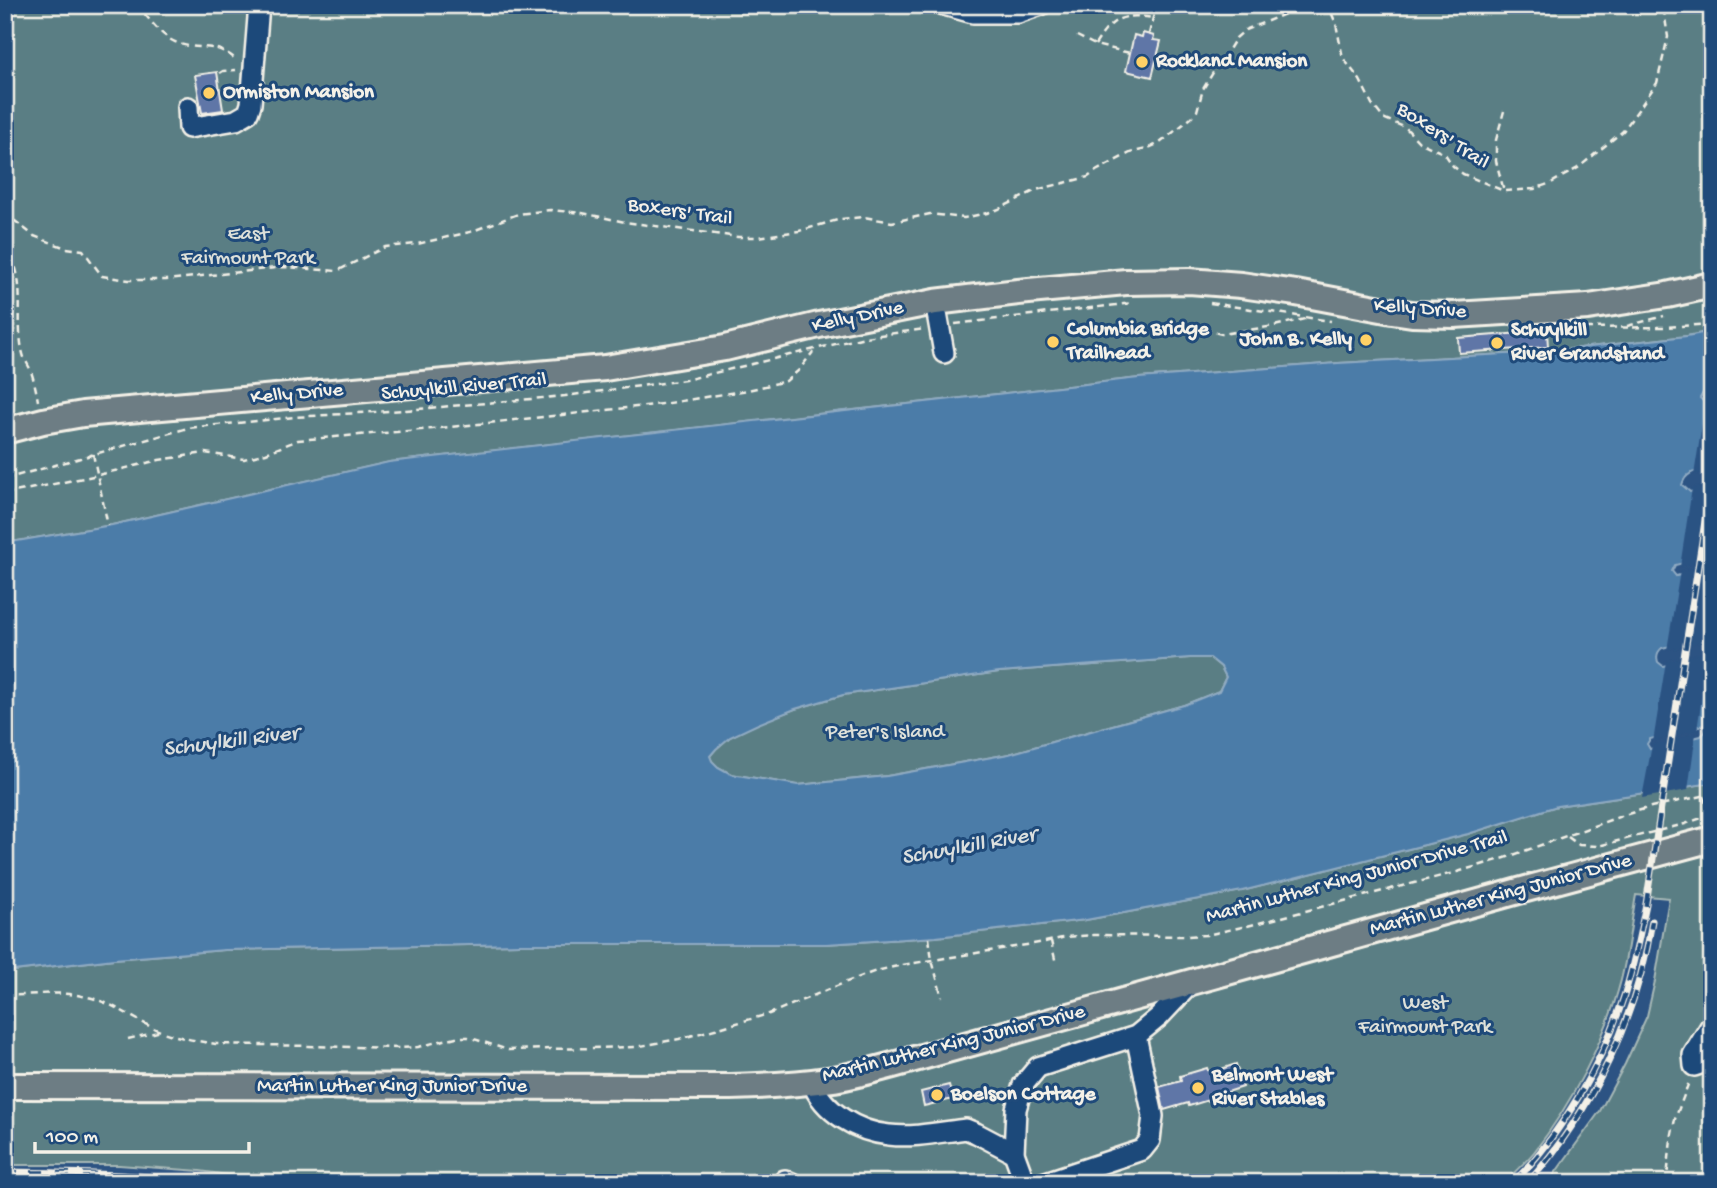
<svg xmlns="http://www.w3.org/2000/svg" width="1717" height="1188" viewBox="0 0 1717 1188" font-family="'Gochi Hand',sans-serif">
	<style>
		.green { fill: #5a7e84; stroke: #a7b8b6; stroke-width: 2 }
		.water { fill: #4b7ba8; stroke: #8faac2; stroke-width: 2; fill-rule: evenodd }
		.pier { fill: #2c5383 }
		.building { fill: #5e76a7; stroke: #f4f1e8; stroke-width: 2 }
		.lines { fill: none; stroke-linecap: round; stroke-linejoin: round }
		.minor-casing { stroke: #f4f1e8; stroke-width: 24 }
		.major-casing { stroke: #f4f1e8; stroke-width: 30 }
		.path { stroke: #f4f1e8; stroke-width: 2.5; stroke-dasharray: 7 5; stroke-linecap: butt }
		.minor { stroke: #1f4a7a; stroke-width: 19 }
		.major { stroke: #6d7d84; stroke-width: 24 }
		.rail-casing { stroke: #f4f1e8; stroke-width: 7 }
		.rail { stroke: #1f4a7a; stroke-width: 4.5; stroke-dasharray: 13; stroke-linecap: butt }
		.poi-dot { fill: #ffd166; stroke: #1f4a7a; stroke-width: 2.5 }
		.labels { text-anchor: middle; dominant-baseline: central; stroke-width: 6; stroke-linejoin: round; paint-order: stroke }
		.poi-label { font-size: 21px; font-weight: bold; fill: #f4f1e8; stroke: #1f4a7a; text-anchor: start }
		.street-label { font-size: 21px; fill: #f4f1e8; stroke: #1f4a7a }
		.park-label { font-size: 21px; fill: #dde0d9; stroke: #1f4a7a }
		.water-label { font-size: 23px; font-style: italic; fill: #dbdfde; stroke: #1f4a7a }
	</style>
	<rect width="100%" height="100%" fill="#2c5383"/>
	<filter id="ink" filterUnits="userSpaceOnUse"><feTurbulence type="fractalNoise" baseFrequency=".0143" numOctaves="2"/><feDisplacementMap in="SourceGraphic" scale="14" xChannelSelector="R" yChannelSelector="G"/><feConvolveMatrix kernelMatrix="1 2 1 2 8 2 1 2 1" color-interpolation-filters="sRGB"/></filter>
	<g filter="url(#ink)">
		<!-- green -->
		<g class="green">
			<path d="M5,5h1707v326l-25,5 -143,16 -206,11 -199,15 -749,84 -278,63 -107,18z"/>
			<path d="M1190,658h20l11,9 5,10 -7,14 -35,14 -175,49 -122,22 -89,9 -67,-11 -13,-7 -6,-6 -2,-5 6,-7 14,-12 28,-14 37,-14 48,-14 156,-23z"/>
			<path d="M1712,783v400h-164l52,-72 25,-47 22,-48 8,-35 14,-83 -33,-3c-5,28 -8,58 -15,85 -15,58 -50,125 -87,172 -9,11 -20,20 -30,31h-1220l-84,-12 -81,-6h-114v-193l109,-13 111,-9 294,-6h307l110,-7 150,-17 156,-29 226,-57 89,-28z"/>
		</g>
		<!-- water -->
		<path class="water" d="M1712,331v58l-8,2 -4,7 5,5 7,-2v67c-13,3 -26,2 -30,17l8,7 22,-6v70l-37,9 -3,6 4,5 36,-9v69l-50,12c-5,4 -6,8 -4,14l5,4 49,-12v129l-155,23 -89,28 -226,57 -156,29 -150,17 -110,7h-307l-294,6 -111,9 -109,13v-429l107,-18 277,-63 750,-84 199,-15 206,-11 143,-16zM1190,658h20l11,9 5,10 -7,14 -35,14 -175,49 -122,22 -89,9 -67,-11 -13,-7 -6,-6 -2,-5 6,-7 14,-12 28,-13 37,-15 48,-14 156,-23zM1703,725l3,3 -1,4 -4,4 -51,13 -3,-5 3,-5z"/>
		<!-- pier -->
		<g class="pier">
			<path d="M1712,398v73l-18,4 12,-76z"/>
			<path d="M1712,483v76l-32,8 12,-79z"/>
			<path d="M1712,563l-1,77 -44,10 13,-79z"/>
			<path d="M1709,651l-12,79 -44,12 13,-81z"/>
			<path d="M1696,733l-8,57 -46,8 10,-53z"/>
		</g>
		<!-- building -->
		<g class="building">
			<path d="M1143,33l11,3 -1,4 8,1 -9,36 -26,-6 8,-36 8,2z"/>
			<path d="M217,72l6,38 -21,3 -7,-38z"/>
			<path d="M1547,331l1,16 -89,6 -1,-15z"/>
			<path d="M1236,1064l7,23 -19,6 1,2 -36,11 -1,-3 -24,7 -5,-23 22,-6 -1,-5 27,-8 2,5z"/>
			<path d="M949,1085l4,14 -29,7 -3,-14z"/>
		</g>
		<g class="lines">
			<!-- minor casing -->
			<g class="minor-casing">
				<g id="minor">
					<path d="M944,5l29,8h45l23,-8"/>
					<path d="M188,107l1,21 47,-8 12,-7 3,-9 8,-99"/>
					<path d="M935,302l9,51"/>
					<path d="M1712,1024l-19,31 1,11 18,-6"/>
					<path d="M812,1082c11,30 46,50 77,53 25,3 52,-3 77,-6l10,4 38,20"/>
					<path d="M785,1180l7,3"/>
					<path d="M1025,1183l-11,-30 2,-44 7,-24 15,-18 98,-31 23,-19 32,-34"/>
					<path d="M1043,1183l99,-33 8,-10 3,-24 -17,-80"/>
				</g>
			</g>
			<!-- major casing -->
			<g class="major-casing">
				<g id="major">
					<path d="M5,431l38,-10 40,-7 522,-46 120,-20 94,-23 116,-23 83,-10 108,-10 63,-1 52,4 55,8 96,18 20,3 42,1 134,-8 79,-12 45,-10"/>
					<path d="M5,1086l726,1c34,-1 69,-3 103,-8 28,-5 56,-13 84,-21l597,-166 197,-53"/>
				</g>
			</g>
			<!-- path -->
			<g class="path">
				<path d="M137,5c11,12 22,29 36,36 13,7 25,5 39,7 9,1 17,6 25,12"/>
				<path d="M1324,5l6,4 6,15 7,34 17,22 12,24 11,14 23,10 13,14 26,12 8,12 10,8 41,17 30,-2 17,-6 27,-15 45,-37 34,-48 11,-46 -5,-32"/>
				<path d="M1149,34l7,-29"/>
				<path d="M1077,36l18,9 35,8"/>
				<path d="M1095,45c17,-27 27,-32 58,-27"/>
				<path d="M220,73l3,-2 13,-1"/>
				<path d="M1504,111l-8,29v21l8,30"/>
				<path d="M5,213l29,23 32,12 17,2 19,26 27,4h37l119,-13 52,4 48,-24 32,-3 53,-12 48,-18 32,-4 32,3 43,9 113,15h20l41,-6 42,-12 23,-2 28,5 38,-8 34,4 23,-5 12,-4 37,-19 52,-13 8,-6 34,-18 16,-4 14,-6 31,-25 6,-7 6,-22 11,-18 9,-12 13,-21 9,-8 40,-16 16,-9"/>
				<path d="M5,246c24,32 9,72 18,108 1,5 5,10 7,15 4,10 6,21 8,32"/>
				<path d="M1210,303l121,18"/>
				<path d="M955,324l178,-21"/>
				<path d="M1627,326l37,-10"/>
				<path d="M1585,328l81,-1 46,-3"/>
				<path d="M1204,330l18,4 52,-8 35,-8"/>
				<path d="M93,454l15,72"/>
				<path d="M5,479l183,-51 107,-11 111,-7 159,-14 120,-16 180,-43 60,-8"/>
				<path d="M5,494l93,-19 61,-15 46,-7 39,6 22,-6 32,-13 134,-11 231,-25 85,-14 38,-9 13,-11 14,-18"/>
				<path d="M1704,796l4,20"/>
				<path d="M1568,837l11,8 19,1 87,-22 27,-10"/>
				<path d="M929,938l3,22 10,37"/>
				<path d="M1051,941l5,23"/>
				<path d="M5,996c25,-1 53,-5 77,0 29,4 54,26 81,36 17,6 35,9 53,12l185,4 17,-1 38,-10h12l40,13 127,-3 44,-8 90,-25 75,-31 32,-12 26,-6 143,-23 21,-5 27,-2 93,1 20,-1 41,-9 210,-54 48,-14 119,-43 27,-8 61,-13"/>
				<path d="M128,1039l34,-8"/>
				<path d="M1664,1183l3,-5 4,-39 4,-20 14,-37"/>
			</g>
			<!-- minor -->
			<use href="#minor" class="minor"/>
			<!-- major -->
			<use href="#major" class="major"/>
			<!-- rail casing -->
			<g class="rail-casing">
				<g id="rail">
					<path d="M5,1172c69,1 138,2 207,11"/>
					<path d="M1513,1183c51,-52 90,-121 112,-190 9,-29 15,-60 21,-89l66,-428"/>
					<path d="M1528,1183c65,-74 109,-165 124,-262"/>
				</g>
			</g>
			<!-- rail -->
			<use href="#rail" class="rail"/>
		</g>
	</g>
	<!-- markers -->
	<g class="poi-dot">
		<circle cx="1142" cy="62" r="7"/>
		<circle cx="209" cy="93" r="7"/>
		<circle cx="1366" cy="340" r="7"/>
		<circle cx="1053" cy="342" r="7"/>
		<circle cx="1497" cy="343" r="7"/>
		<circle cx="1198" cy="1088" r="7"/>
		<circle cx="937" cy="1095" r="7"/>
	</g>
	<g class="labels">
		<!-- poi labels -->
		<g class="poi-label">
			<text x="1156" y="62">Rockland Mansion</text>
			<text x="223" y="93">Ormiston Mansion</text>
			<text x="1067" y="330">Columbia Bridge<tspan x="1067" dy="24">Trailhead</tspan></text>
			<text x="1511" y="331">Schuylkill<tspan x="1511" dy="24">River Grandstand</tspan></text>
			<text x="1352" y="340" text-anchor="end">John B. Kelly</text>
			<text x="1212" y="1076">Belmont West<tspan x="1212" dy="24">River Stables</tspan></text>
			<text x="951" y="1095">Boelson Cottage</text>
		</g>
		<!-- street labels -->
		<g class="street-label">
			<text transform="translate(1442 137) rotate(33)">Boxers' Trail</text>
			<text transform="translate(680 213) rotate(8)">Boxers' Trail</text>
			<text transform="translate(1420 310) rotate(4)">Kelly Drive</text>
			<text transform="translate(858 318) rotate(-12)">Kelly Drive</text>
			<text transform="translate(464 388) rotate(-5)">Schuylkill River Trail</text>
			<text transform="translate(297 395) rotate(-5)">Kelly Drive</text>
			<text transform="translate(1357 878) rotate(-15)">Martin Luther King Junior Drive Trail</text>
			<text transform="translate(1501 896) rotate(-15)">Martin Luther King Junior Drive</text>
			<text transform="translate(954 1045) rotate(-14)">Martin Luther King Junior Drive</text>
			<text x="392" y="1087">Martin Luther King Junior Drive</text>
		</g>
		<!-- park labels -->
		<g class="park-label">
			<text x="248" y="235">East<tspan x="248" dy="24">Fairmount Park</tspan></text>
			<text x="885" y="733">Peter's Island</text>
			<text x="1425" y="1004">West<tspan x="1425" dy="24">Fairmount Park</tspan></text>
		</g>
		<!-- water labels -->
		<g class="water-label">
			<text transform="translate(231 742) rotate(-7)">Schuylkill River</text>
			<text transform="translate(969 847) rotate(-10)">Schuylkill River</text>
		</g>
	</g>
	<!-- margin -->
	<rect width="1717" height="1188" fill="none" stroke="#1f4a7a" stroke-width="28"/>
	<rect x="14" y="14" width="1689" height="1160" fill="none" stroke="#f4f1e8" stroke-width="2.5" filter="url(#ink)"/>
	<!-- scale -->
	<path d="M35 1142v10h214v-10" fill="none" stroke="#f4f1e8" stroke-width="3.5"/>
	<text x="46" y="1142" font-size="21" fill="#f4f1e8" stroke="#1f4a7a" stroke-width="5" paint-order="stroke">100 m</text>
</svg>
